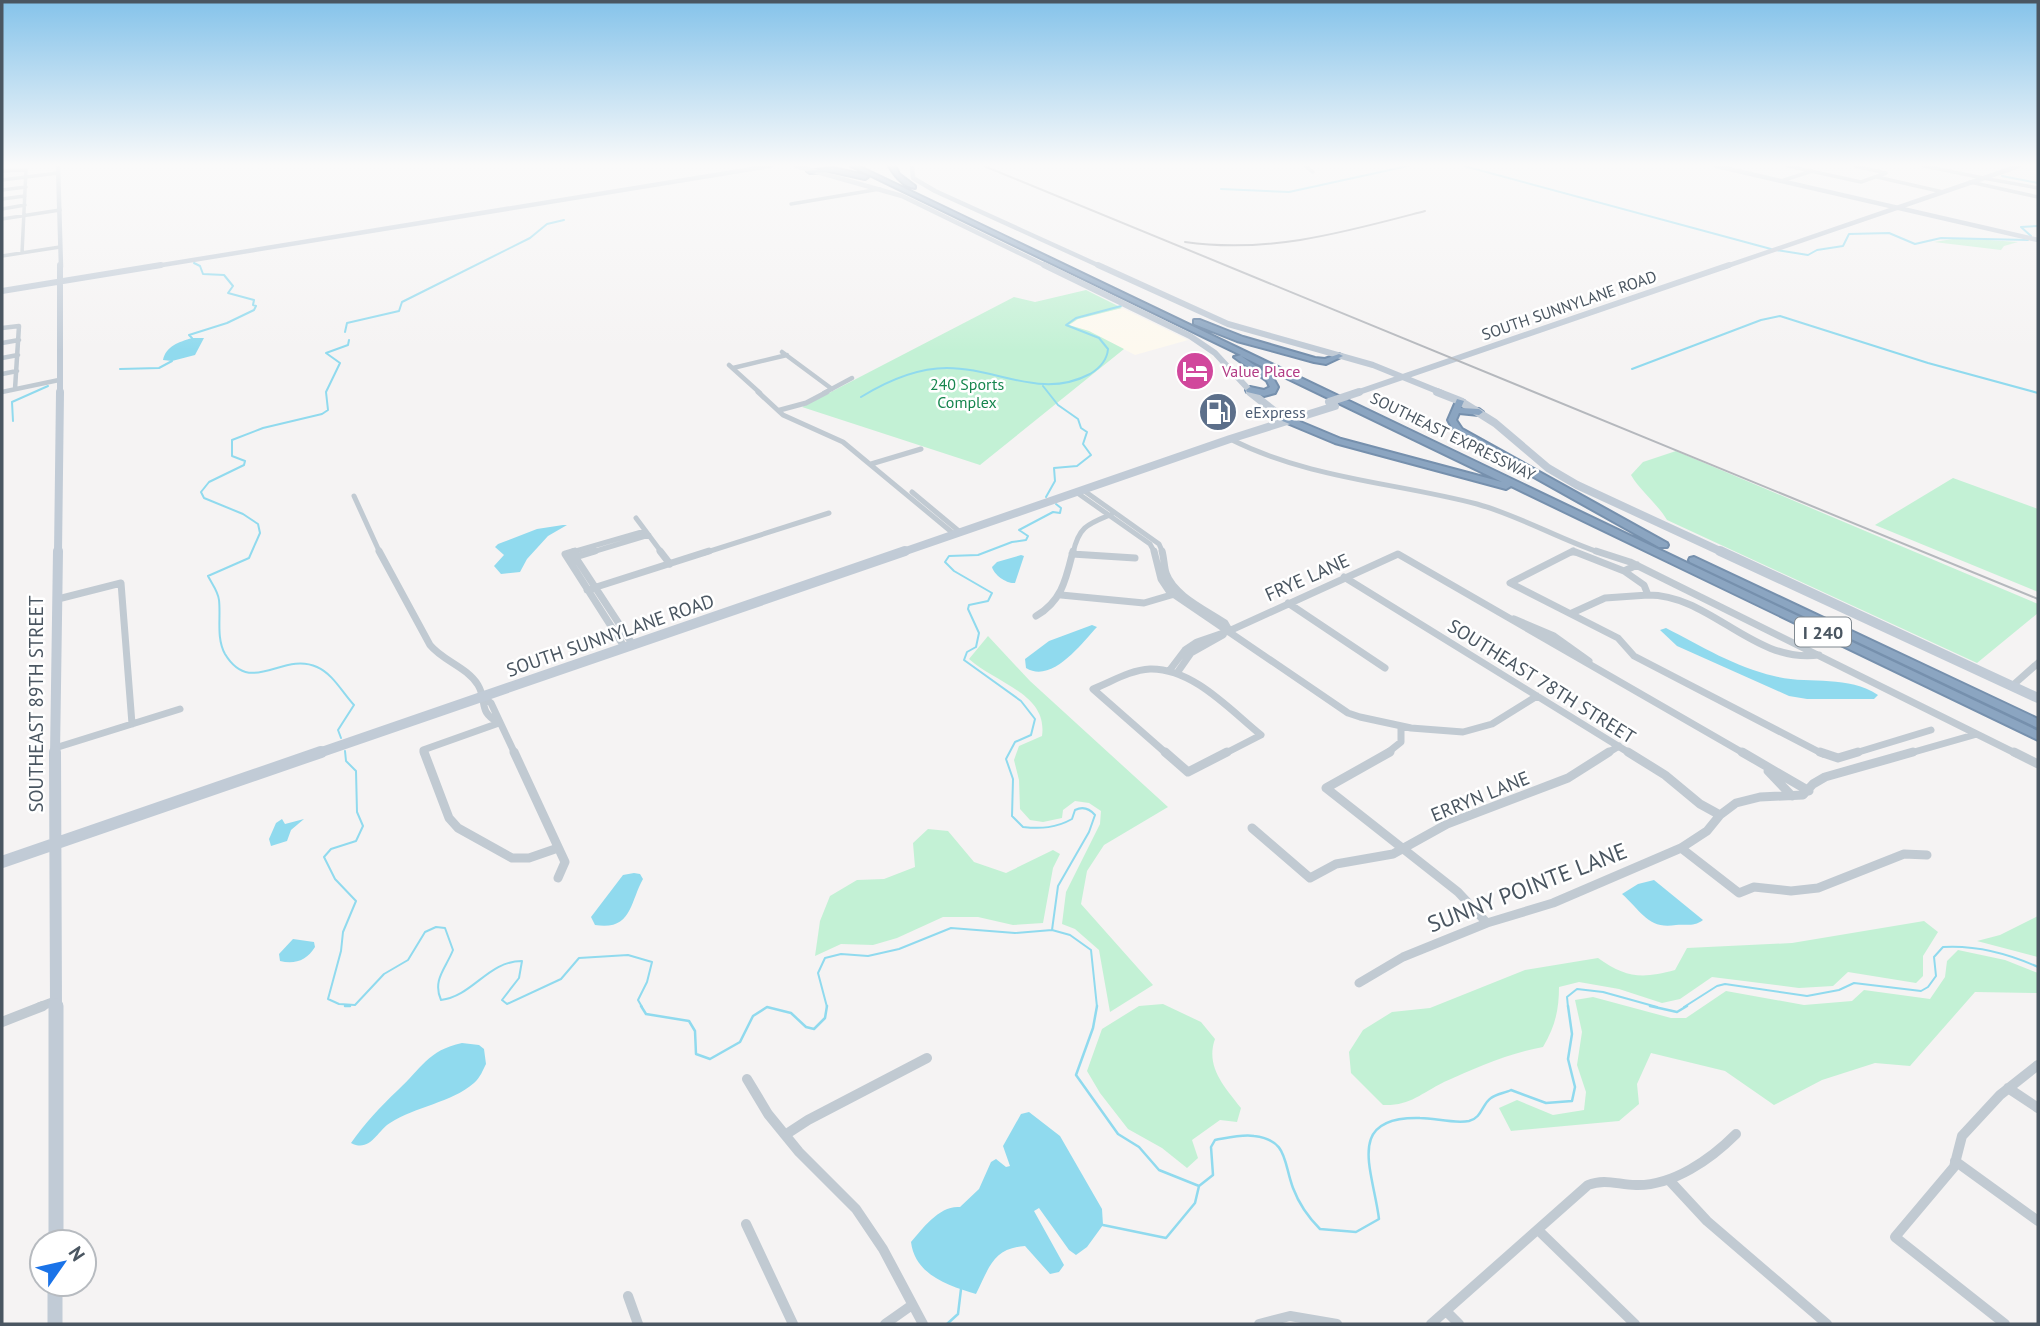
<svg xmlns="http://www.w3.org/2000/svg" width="2040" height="1326" font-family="'PT Sans',sans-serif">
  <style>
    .commercial { fill: #fdf9ef }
    .green { fill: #c3f1d5 }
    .water { fill: #90daee }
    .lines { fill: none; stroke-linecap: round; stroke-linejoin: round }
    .stream-far1 { stroke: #90daee; stroke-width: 2 }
    .stream { stroke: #90daee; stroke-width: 2.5 }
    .highway-casing { stroke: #7690ad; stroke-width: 4 }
    .street-far5 { stroke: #c1cad2; stroke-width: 3.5 }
    .street-far4 { stroke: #c1cad2; stroke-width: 4.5 }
    .street-far3 { stroke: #c1cad2; stroke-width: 5 }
    .street-far2 { stroke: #c1cad2; stroke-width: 7 }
    .street-far1 { stroke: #c1cad2; stroke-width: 9 }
    .street { stroke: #c1cad2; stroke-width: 10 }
    .secondary-far5 { stroke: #c1cbd6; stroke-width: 4.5 }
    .secondary-far4 { stroke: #c1cbd6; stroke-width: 6 }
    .secondary-far3 { stroke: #c1cbd6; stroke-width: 8 }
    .secondary-far2 { stroke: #c1cbd6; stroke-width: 10 }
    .secondary-far1 { stroke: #c1cbd6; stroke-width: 12 }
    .secondary { stroke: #c1cbd6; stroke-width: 15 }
    .highway { fill: #8ba5c1; fill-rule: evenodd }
    .rail { stroke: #b5b8bd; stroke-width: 2 }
    .secondary-bridge-far1 { stroke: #c1cbd6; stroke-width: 6 }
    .secondary-bridge { stroke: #c1cbd6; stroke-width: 8 }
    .labels { text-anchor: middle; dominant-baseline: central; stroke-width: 5; stroke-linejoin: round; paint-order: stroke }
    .far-street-label { font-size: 16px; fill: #4a5661; stroke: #fff }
    .far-hotel-label { font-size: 16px; fill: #b23c85; stroke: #fff; text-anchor: start }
    .far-park-label { font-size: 16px; fill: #17864f; stroke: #fff }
    .far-service-label { font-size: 16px; fill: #4e5e75; stroke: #fff; text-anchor: start }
    .shield { fill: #fff; stroke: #808990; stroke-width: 2 }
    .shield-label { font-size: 18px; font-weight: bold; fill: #4a5661 }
    .street-label { font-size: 19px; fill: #4a5661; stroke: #fff }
    .near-street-label { font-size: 23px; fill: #4a5661; stroke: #fff }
  </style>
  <rect width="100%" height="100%" fill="#f5f3f3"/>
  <path class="commercial" d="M1122,308l66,32 -53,15 -46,-24 -21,-6 10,-6z
    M1210,356l5,23 -18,6h-16l-5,-21z"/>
  <path class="green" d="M1959,238l59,4 -14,4 -3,4 -67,-8z
    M1086,290l36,18 -44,11 -9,6 20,6 35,18 -144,116 -178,-58 212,-110 21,5z
    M1676,451l362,153v9l-61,50 -310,-143c-10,-17 -26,-28 -36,-45l12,-13z
    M1953,478l85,31v83l-163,-67z
    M988,636l42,45 138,126 -64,38 -17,26 -6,33 72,81 -43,27 -11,-62 -24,-21 -13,-5 4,-32 34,-68 1,-13 -12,-8 -14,-2 -12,9 -1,8 -19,4 -13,-2 -10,-11 -1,-29 -5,-20 5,-14 23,-10c6,-42 -45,-52 -73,-77z
    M928,829l20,2 26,31 32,11 47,-23 7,4 -7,14 -10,55 -30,2 -35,-8h-35l-46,21 -24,7 -32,-1 -26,12 5,-35 10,-25 27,-16 27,-1 31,-12 -2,-24z
    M2038,916v41l-61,-16 23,-6z
    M1924,921l14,11 -15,24v20l-7,7 -68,-11 -15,14 -34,2 -87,-11 -32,22 -18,4 -43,-14 -40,-7 -20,5c0,23 -4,40 -16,60 -34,6 -68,21 -99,35 -24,12 -34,24 -61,23l-32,-32 -2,-21 14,-22 29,-18 38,-4 95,-38 73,-12c28,20 44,21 77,12l12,-22 105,-5z
    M1958,950l47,10 33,13v20l-63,-1 -65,74 -35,-3 -53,17 -48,25 -49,-34 -74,-18 -14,31 2,20 -20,17 -108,10 -12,-23 18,-8 36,15 31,-5 2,-18 -9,-27 5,-33 -7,-32 18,-3 78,21h15l40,-27 78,14 48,-4 12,-11 66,9 15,-22 2,-16z
    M1163,1004l38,18 14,17c-10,28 10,48 26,69l-4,14 -17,-2 -28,20 6,18 -11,10 -25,-20 -34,-19 -28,-36 -13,-22 15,-42 37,-23z"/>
  <path class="water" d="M192,338h12l-9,17 -23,6 -9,-1c3,-14 16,-18 29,-22z
    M563,525h4l-19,11 -21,23 -7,13 -19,2 -7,-8 10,-11 -9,-8 3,-3 39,-15z
    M1021,555l3,1 -9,27c-8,1 -21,-8 -23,-16l5,-5z
    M1092,625l5,2c-16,17 -45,57 -71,41l-1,-9 24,-18z
    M1666,628c35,18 69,39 108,48 35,9 73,-2 104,19l-4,4h-67l-18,-3 -112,-50 -17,-16z
    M304,819l-13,11 -4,11 -16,5 -2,-7 7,-16 6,-4 3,5z
    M634,873l6,1 3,5c-13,23 -11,52 -48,46l-4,-8 32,-42z
    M1654,880l49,40c-9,7 -17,4 -27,5 -27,5 -35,-14 -54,-31l16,-10z
    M293,939l21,3 1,5c-8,13 -20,18 -35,14l-1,-7z
    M462,1043l17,2 5,4 2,15c-3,6 -6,14 -12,19 -23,20 -58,23 -84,40 -13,8 -20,30 -39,20 14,-20 29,-36 47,-53 23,-21 30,-40 64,-47z
    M1029,1112l31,24 42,73 1,16 -16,22 -11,8 -7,-5 -30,-42 -5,3 30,54 -5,7 -9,2 -25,-28c-32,2 -36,22 -49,48 -27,-8 -61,-19 -65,-52 12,-14 29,-37 49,-35l19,-18 12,-27 5,-3 10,8 4,-1 -7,-20 18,-32z"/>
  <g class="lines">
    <path class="stream-far1" d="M1464,166l307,83
      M2002,176l36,7
      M1221,189l68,3 119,-26
      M2031,236l-10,-9 17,-1
      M1776,250l32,5 9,-5 26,-4 6,-12 40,-1 26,11 26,-6 87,2
      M345,332l2,-9 52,-12 3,-9 128,-64 17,-14 17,-4
      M192,338l-3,-3 38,-12 27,-13 2,-4 -3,-1 1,-5 -26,-7 5,-7 -9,-11 -21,-1 -3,-8 -6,-3
      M120,369l39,-1 13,-7
      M1632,369l129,-49 19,-4 148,47 110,30
      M1043,386l15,19 20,14 3,9 6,4 -4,12 8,11 -14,11 -23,2 1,13 -9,16
      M861,397c26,-16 55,-29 86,-29 50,0 94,32 143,6 10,-6 17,-13 18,-25l-9,-11 -33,-13 10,-7 45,-12
      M13,421l-1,-19 36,-16
      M341,738l-3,-8 16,-25c-12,-13 -21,-31 -37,-38 -35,-16 -66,30 -92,-13 -9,-16 -4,-37 -6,-54 -1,-9 -7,-16 -11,-24l41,-18 11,-25 -2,-9 -15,-10 -39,-16 -3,-6 8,-10 35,-17 1,-4 -13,-5v-16l31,-12 59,-14 6,-4 -2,-18 14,-29 -14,-10 22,-8 1,-5
      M345,751l1,10 10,10 1,41 6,14 -7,15 -25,8 -7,8 11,22 21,22 -13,31 -2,19 -13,48 11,5 16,1 29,-31 24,-14 17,-28 11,-5 9,1 8,22c-7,18 -21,30 -12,50 32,-4 47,-39 81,-39l-3,17 -17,22 5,4 54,-25 18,-21 49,-3 24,7 -5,20 -9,18 4,7
      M1052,930l6,-44 31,-54 6,-17c-6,-7 -12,-9 -20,-5l-3,9c-16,9 -31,10 -49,8l-11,-11 1,-37 -7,-20 9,-17 16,-7 4,-16 -14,-18 -57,-41 3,-8 9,-5 3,-14 -11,-24 1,-4 19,-4 4,-8 -38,-22 -9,-9 4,-6 29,-1 34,-13 14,-2 2,-4 -9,-6 34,-18 7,1 1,-5 -5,-4
      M827,1007l-9,-34 7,-15 16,-4 27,2 31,-7 52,-21 64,5 37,-3 18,5 21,15 6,57
      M1568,1007l-1,-10 10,-8 26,3 54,15
      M1684,1007l33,-21 8,-2 82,12 32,-6 15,-7 67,8 7,-4 8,-11 -2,-19 9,-10c34,-2 64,6 95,20"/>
    <path class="stream" d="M345,1006h5
      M641,1006l5,8 43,7 6,10 1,23 14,5 30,-17 13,-26 14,-9 24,6 15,14 8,2 11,-11 2,-12
      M1097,1006l-4,22 -17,47 42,59 21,13 20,23 40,16 14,-11 -2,-28 4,-7c12,-2 27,-6 39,-4 34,4 29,25 39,52 6,16 15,29 27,41l36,3 23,-13c-6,-49 -35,-103 41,-101 15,0 34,6 49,3 13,-3 13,-17 22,-23 5,-4 14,-5 20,-8l35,13 26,-2 3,-14 -7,-28 4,-25 -4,-28
      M1650,1006l27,6 10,-6
      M1103,1225l63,13 29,-35 4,-17
      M947,1324l11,-10 3,-25"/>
    <defs>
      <path id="highway" d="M851,166h7l1180,565v9l-527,-254 -5,3 -171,-46 -55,-23v-4h6l55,23 161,43 -261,-126 32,22 5,9 -3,6 -11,3 -17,-4 -1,-2 4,-3 14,3 6,-3 -3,-6 -33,-24 7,-2z
        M889,166h6l4,8 16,12v2c-11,-1 -20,-12 -26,-22z
        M833,168l32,7 3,2 -3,2 -32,-7 -23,1 -3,-2z
        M1194,320h6l43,17 72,21 10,1 14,-5 4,2 -17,8 -12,-2 -77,-21 -43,-17z
        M1457,399l7,2 -3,7 18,1 4,3 -4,3 -20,-2 -3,7 6,9 205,114 1,2 -1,2h-8l-204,-114 -7,-13z
        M1694,557l344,162v9l-348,-166 -1,-2 1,-2z"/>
    </defs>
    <use href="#highway" class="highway-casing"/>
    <path class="street-far5" d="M1305,166l8,6
      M1788,166l73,16 25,-9
      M1855,166l31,7
      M1924,166l59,12
      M2,171l24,-1 -4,83
      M1877,177l66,15
      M1983,178l55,10
      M2,180l56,-7
      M1781,181l31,-10
      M1970,182l68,15
      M2,190l24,-3
      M2,199l23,-3
      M791,204l89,-15
      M2,209l23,-4
      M2,219l58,-9
      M2,256l58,-9"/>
    <path class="street-far4" d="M2,328l17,-2 -4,63
      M2,343l17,-3
      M782,352l50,37
      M2,358l16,-3
      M729,365l31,28
      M733,368l54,-13
      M2,374l15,-3
      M2,392l57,-12
      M824,393l28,-15"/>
    <path class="street-far3" d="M758,392l25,23 60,27 111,92
      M780,410l26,-7 21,-11
      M1230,439c80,40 162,43 247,65 43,12 82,35 124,49
      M871,464l50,-15
      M1083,490l76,54 4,9
      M912,492l48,40
      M1076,492l74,52 5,9
      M354,496l26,57
      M636,518l26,35
      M569,553l76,-22
      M589,553l60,-18
      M704,553l125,-40
      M1073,553c6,-27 15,-29 39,-39
      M1569,553h9"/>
    <path class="street-far2" d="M379,551l51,94c13,16 37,22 48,40 10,17 -1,26 21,38
      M575,551l-10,3 60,94
      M660,551l10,13
      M1154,551l7,28 8,12 179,122 12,4 51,11 52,4 29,-8 45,-28
      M1162,551c2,7 2,15 4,22 8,23 40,37 59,50l4,7
      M1573,551l-63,32 108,55 16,18 189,98
      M1573,551l51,20 13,-6
      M1596,551l34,11 387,192
      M572,552l61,93
      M1072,554l63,4
      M572,558l23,-7
      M1624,571l20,14 4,10c63,0 105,69 171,60
      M1344,577l287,177
      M587,590l122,-39
      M1061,595l83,8 34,-10
      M58,599l63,-16 11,141
      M1288,603l97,65
      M1572,613l33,-15 43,-3
      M1036,616c26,-15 30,-37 37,-65
      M1514,619l40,17 35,25
      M1169,671l16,-21 12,-8 32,-11 169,-77 347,200
      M1177,673l14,-20 32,-18
      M2012,686l26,-23
      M483,697l8,6 24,51
      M55,748l125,-39
      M424,754l-1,-4 76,-27
      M1167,754l-74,-65c18,-7 37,-19 57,-20 43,-1 80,41 111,66l-37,19
      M1386,754l15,-12v-16
      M1606,754l13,-8
      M1852,754l79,-24
      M1907,754l70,-20"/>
    <path class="street-far1" d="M424,752l25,66 9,10 54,30h17l29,-10
      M514,752l51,110 -7,16
      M1165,752l23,20 39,-20
      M1390,752l-64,36 132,104 29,31
      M1628,752l37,23 35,29 20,11
      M1742,752l67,39
      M1820,752l18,6 20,-6
      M2014,752l24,12
      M1768,771l24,25
      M1252,828l58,50 26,-14 57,-10 54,-30 121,-46 41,-26
      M1681,848l58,45 15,-6 37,4 27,-3 86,-34 23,1
      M1359,983l44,-26 84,-34 66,-20 128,-55 26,-17 13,-16 16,-12 24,-6 43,-2 10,-11 12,-7 88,-25
      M39,1007l16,-6"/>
    <path class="street" d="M2,1022l41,-16
      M747,1079l21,35 31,38 57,57 27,40 40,75
      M2008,1088l30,20
      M785,1135l23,-15 119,-62
      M1955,1161l83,60
      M1669,1180l38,41 120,103
      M746,1224l47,100
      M1538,1230l97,94
      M628,1296l10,28
      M1447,1312l12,12
      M885,1324l27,-19
      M1259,1324l31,-8 47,8
      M1431,1324l157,-139c17,-7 31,0 48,0 37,1 75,-26 100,-51
      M2005,1324l-110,-87 59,-70 8,-31 38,-41 38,-30"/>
    <path class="secondary-far5" d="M58,166l3,101
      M796,166l106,30 146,71
      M912,166l1,12 22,13 167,76
      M1716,166l322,74
      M150,267l620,-101
      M1724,267l295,-101"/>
    <path class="secondary-far4" d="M1044,265l146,71 25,17 37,40
      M1098,265l130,59 145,41 69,28
      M2,291l159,-26
      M1359,392l370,-127
      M60,393v-128"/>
    <path class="secondary-far3" d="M1250,392l33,26
      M1437,392l23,9 35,22 53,45 29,17 147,68
      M58,553l2,-161
      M900,553l330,-114 105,-33"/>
    <path class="secondary-far2" d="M1720,551l318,147
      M55,754l3,-203
      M316,754l589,-203"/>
    <path class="secondary-far1" d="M55,752l1,255
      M2,862l319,-110"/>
    <path class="secondary" d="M56,1006v236
      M55,1284v40"/>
    <use href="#highway" class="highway"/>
    <path class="rail" d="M984,166l1054,433
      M1185,242c84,12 160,-10 240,-31"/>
    <path class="secondary-bridge-far1" d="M1355,393l4,-1"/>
    <path class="secondary-bridge" d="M1329,402l30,-10"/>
  </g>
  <linearGradient id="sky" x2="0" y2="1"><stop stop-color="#85c3ea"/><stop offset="0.47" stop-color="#fafafa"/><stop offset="1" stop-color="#fafafa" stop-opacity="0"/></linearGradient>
  <rect width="2040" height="351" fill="url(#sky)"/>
  <defs>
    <symbol id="hotel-disc" viewBox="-11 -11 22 22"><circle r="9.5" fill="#d1479c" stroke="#fff"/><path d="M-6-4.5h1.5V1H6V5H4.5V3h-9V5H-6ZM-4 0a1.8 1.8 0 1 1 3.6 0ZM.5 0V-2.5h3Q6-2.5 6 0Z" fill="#fff"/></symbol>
    <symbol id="fuel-disc" viewBox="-11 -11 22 22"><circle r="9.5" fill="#5c6f8a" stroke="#fff"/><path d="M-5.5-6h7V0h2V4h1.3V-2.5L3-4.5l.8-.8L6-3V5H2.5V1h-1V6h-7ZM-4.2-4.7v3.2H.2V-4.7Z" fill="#fff"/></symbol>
  </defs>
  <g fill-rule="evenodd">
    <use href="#hotel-disc" x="1173" y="349" width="44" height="44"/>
    <use href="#fuel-disc" x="1196" y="390" width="44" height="44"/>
  </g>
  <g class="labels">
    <g class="far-street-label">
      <text transform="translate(1569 305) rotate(-19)">SOUTH SUNNYLANE ROAD</text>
      <text transform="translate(1453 436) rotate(26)">SOUTHEAST EXPRESSWAY</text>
    </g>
    <g class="far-hotel-label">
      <text x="1222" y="371">Value Place</text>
    </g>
    <g class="far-park-label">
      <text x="967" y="384">240 Sports<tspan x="967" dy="18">Complex</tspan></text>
    </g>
    <g class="far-service-label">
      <text x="1245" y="412">eExpress</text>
    </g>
    <rect class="shield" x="1795" y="617.5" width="56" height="29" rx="5"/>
    <g class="shield-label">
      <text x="1823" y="632">I 240</text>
    </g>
    <g class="street-label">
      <text transform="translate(1307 577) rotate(-24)">FRYE LANE</text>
      <text transform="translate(610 635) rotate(-19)">SOUTH SUNNYLANE ROAD</text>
      <text transform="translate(1542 681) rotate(32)">SOUTHEAST 78TH STREET</text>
      <text transform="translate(36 704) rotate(-90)">SOUTHEAST 89TH STREET</text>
      <text transform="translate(1480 796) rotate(-22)">ERRYN LANE</text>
    </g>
    <g class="near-street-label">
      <text transform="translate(1527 887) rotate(-21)">SUNNY POINTE LANE</text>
    </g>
  </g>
  <rect width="2040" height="1326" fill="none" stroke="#4a5661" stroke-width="7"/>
  <g transform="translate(63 1263) rotate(56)"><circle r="33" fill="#ffffff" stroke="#b7bbc0" stroke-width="2"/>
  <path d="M0-5L12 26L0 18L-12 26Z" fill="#1a73e8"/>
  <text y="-10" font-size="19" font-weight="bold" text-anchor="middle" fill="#4a5661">N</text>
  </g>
</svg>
